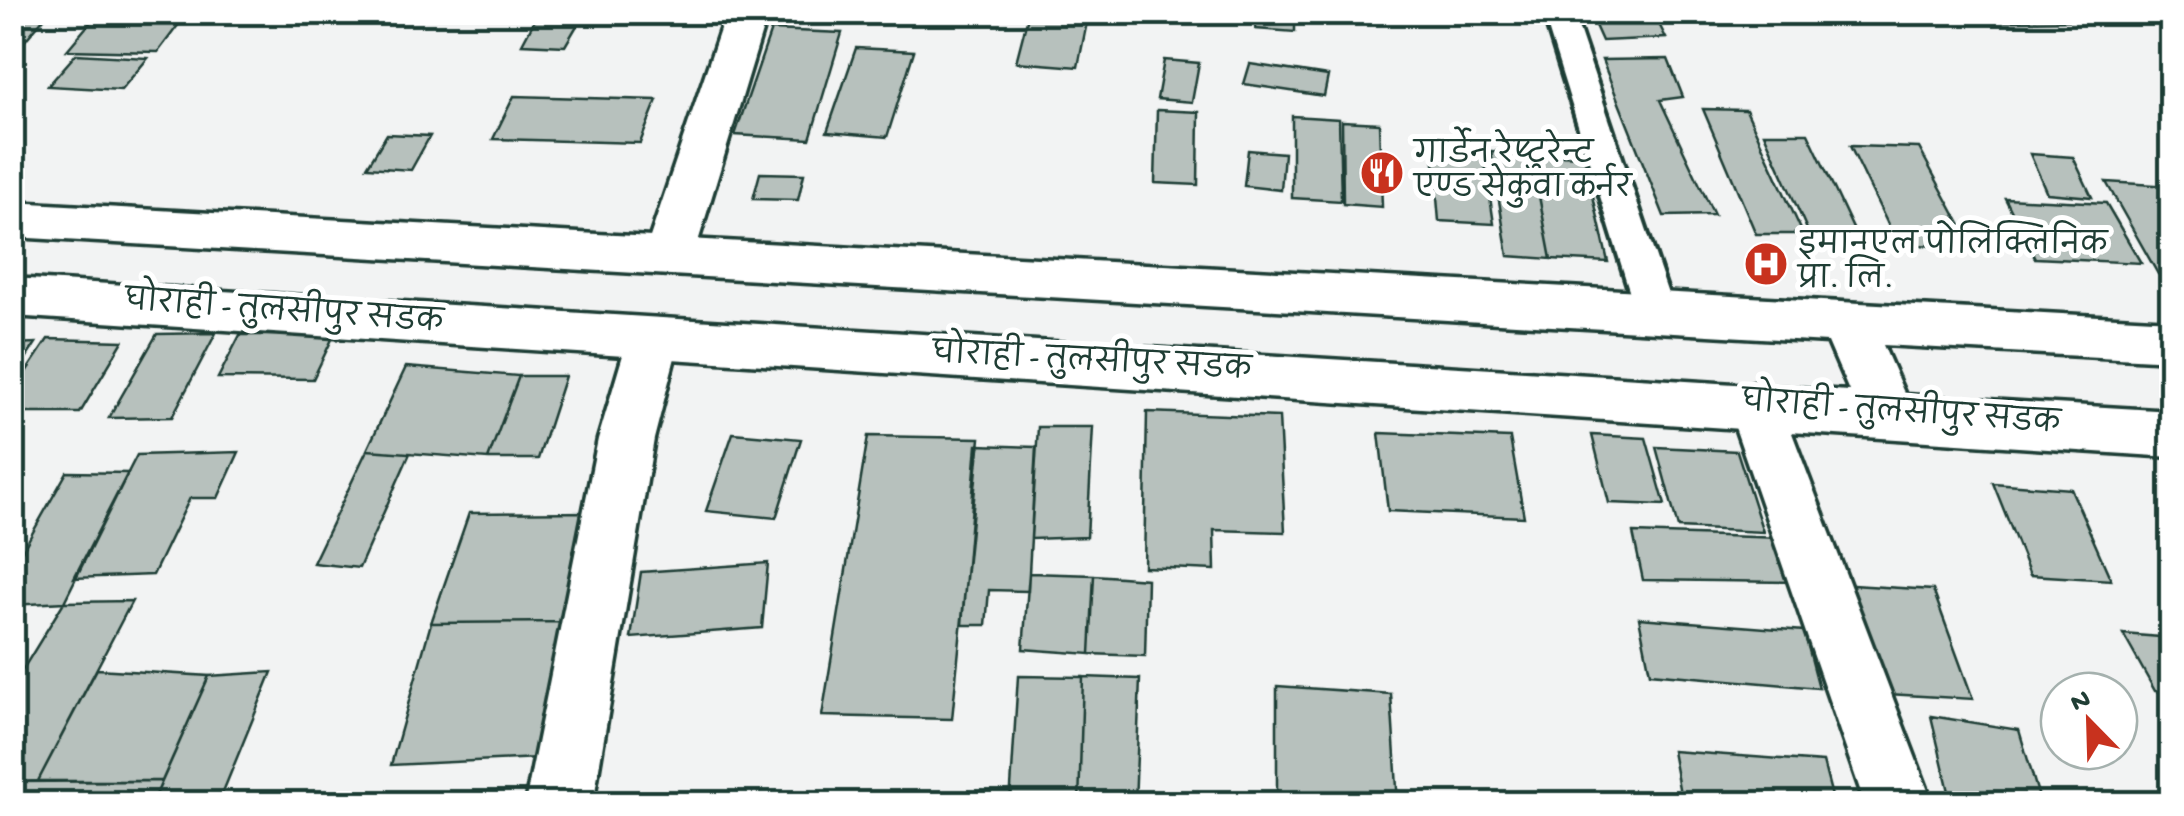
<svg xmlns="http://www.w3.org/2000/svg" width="2184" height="816" font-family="'Gochi Hand','Playpen Sans Deva',sans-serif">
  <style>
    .building { fill: #b7c1bd; stroke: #1f3d34; stroke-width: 2.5 }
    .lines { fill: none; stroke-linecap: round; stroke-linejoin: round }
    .lane-casing { stroke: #1f3d34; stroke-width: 8 }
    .street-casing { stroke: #1f3d34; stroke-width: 7 }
    .primary-casing { stroke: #1f3d34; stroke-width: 7 }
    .lane { fill: #fff; fill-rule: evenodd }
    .street { fill: #fff; fill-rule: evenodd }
    .primary { fill: #fff; fill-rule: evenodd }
    .labels { text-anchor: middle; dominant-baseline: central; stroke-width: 10; stroke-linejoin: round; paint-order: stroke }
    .poi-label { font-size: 30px; fill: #1f3d34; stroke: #fff; text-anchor: start }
    .street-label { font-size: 30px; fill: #1f3d34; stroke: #fff }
  </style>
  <rect width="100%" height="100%" fill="#f2f3f3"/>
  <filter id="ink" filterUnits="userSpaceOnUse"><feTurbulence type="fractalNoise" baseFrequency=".01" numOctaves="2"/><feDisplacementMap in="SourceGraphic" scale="20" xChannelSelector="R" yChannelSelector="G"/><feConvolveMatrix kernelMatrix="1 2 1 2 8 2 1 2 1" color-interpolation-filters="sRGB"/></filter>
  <g filter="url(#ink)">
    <path class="building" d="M12,12h37l-37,44z
      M99,12h89l-30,40 -91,-2z
      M539,12h46l-20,34 -43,-2z
      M1029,12h60l-11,55 -62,-5z
      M1257,12h38v20l-39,-3z
      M1589,12h64l13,26 -64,3z
      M1965,12h109l6,8 -108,2z
      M771,30l71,3 -32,106 -75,-4z
      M856,48l58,3 -27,86 -60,-5z
      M76,54l72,4 -27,32 -73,-4z
      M1668,59l15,38 -23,3 54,115 -50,1 -62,-156z
      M1164,60l35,3 -7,39 -35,-3z
      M1250,64l78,12 -4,20 -80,-12z
      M514,96l143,4 -17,43 -147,-4z
      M1703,109l43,1 57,124h-47z
      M1157,110l42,2 -1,73 -43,-2z
      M1292,116l47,3 2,82 -49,-3z
      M1342,121l37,2 3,84 -39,-3z
      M1764,133h44l48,102 -47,-1z
      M387,134l43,2 -19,34 -44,-3z
      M1432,139l50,4 12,81 -55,-3z
      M1850,146l69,2 53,98 -74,-1z
      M1248,150l36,3 -3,37 -37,-4z
      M1491,151l40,3 20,105 -43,-3z
      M1531,154l53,2 24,106 -57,-3z
      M2030,154l43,3 19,40 -45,-4z
      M760,173l44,1 -6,26 -45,-1z
      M2106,182l65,4 1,89 -14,-1z
      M2005,198l101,5 35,60 -106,-5z
      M216,333l-44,84 -63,1 48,-84z
      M240,335h94l-21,44 -95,-1z
      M48,339l75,2 -43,72h-68v-20z
      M36,343l-24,37v-36z
      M406,367l113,9 -31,83 -121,-9z
      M519,376h46l-27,83h-50z
      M1147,412l132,5 6,115 -71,-2 1,40 -71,-3z
      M1038,427h55l-6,110 -56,2z
      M733,433l68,6 -25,79 -70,-7z
      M1379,433l131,5 14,79 -136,-6z
      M1592,435l54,3 19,67 -56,-2z
      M868,436l112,2 -28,281 -130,-3z
      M977,445l59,2 -8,144 -39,-1 -3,35h-24z
      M1656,447l81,4 26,81 -85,-4z
      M367,450l43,3 -51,115 -46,-5z
      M239,452l-21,46h-28l-37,77 -79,3 63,-123z
      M67,472l61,1 -64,129 -52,3v-36z
      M1993,483l78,6 40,91 -81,-5z
      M596,512l-30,110 -135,1 38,-110z
      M1633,533l149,5 16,44 -155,-2z
      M768,563l-6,65 -131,10 10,-66z
      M1029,573l65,2 -4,79 -67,-5z
      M1094,575l53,4 -2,77 -55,-2z
      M1852,585l81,5 40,109 -85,-5z
      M132,601l-94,180 -26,1v-95l52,-85z
      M1639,618l165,13 15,57 -169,-15z
      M566,622l-28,136 -147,7 40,-142z
      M2123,634l49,4v54l-17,-1z
      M97,669l112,7 -47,105h-124z
      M272,672l-54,132h-66l57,-128z
      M1018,676l65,1 -4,127h-69z
      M1083,677l57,2 -5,125h-56z
      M1277,686l114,8 7,110h-121z
      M1931,716l88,14 22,74h-89z
      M1672,751l151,11 11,42h-152z
      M162,781l-10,23h-140v-22z"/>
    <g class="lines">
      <defs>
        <path id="lane" d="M1543,12h30l100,297 -6,10 -13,4 -13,-4 -6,-10z"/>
        <path id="street" d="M726,12h42l-74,243 -7,13 -18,5 -18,-5 -7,-13z
          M654,318l19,6 7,14 -26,101 -61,365h-68l73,-365 30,-101 7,-14z
          M1754,382l19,6 8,16 152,400h-68l-138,-400 8,-16z"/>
        <path id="primary" d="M12,202l2160,118v41l-289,-16 22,50 267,16v46l-2160,-141v-38l1837,113 -21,-49 -1816,-105z"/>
      </defs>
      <use href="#lane" class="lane-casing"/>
      <use href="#street" class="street-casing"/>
      <use href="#primary" class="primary-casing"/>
      <use href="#lane" class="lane"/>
      <use href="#street" class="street"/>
      <use href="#primary" class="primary"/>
    </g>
  </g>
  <defs>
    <symbol id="restaurant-disc" viewBox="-11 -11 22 22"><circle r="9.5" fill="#c8321e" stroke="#fff"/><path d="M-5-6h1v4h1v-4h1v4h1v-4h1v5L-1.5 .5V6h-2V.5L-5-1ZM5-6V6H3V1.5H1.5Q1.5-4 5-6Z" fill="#fff"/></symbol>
    <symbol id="hospital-disc" viewBox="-11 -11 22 22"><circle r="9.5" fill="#c8321e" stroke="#fff"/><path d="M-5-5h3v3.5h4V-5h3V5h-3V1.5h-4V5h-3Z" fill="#fff"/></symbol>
  </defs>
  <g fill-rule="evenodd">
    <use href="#restaurant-disc" x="1357" y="148" width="50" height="50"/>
    <use href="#hospital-disc" x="1741" y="239" width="50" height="50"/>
  </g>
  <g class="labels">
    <g class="poi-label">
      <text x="1414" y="156">गार्डेन रेष्टुरेन्ट<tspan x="1414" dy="34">एण्ड सेकुवा कर्नर</tspan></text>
      <text x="1798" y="247">इमानुएल पोलिक्लिनिक<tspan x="1798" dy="34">प्रा. लि.</tspan></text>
    </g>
    <g class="street-label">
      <text transform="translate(284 314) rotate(4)">घोराही - तुलसीपुर सडक</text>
      <text transform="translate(1092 364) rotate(3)">घोराही - तुलसीपुर सडक</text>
      <text transform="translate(1901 415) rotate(4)">घोराही - तुलसीपुर सडक</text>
    </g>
  </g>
  <rect width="2184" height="816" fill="none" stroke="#fff" stroke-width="50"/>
  <rect x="25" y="25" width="2134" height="766" fill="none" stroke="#1f3d34" stroke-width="4" filter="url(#ink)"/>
  <g transform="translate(2089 721) rotate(337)"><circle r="48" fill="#ffffff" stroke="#a5b1ae" stroke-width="2.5"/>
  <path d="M0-8L18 38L0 25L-18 38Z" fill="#c8321e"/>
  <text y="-15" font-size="28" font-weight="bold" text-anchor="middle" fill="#1f3d34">N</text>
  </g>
</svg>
